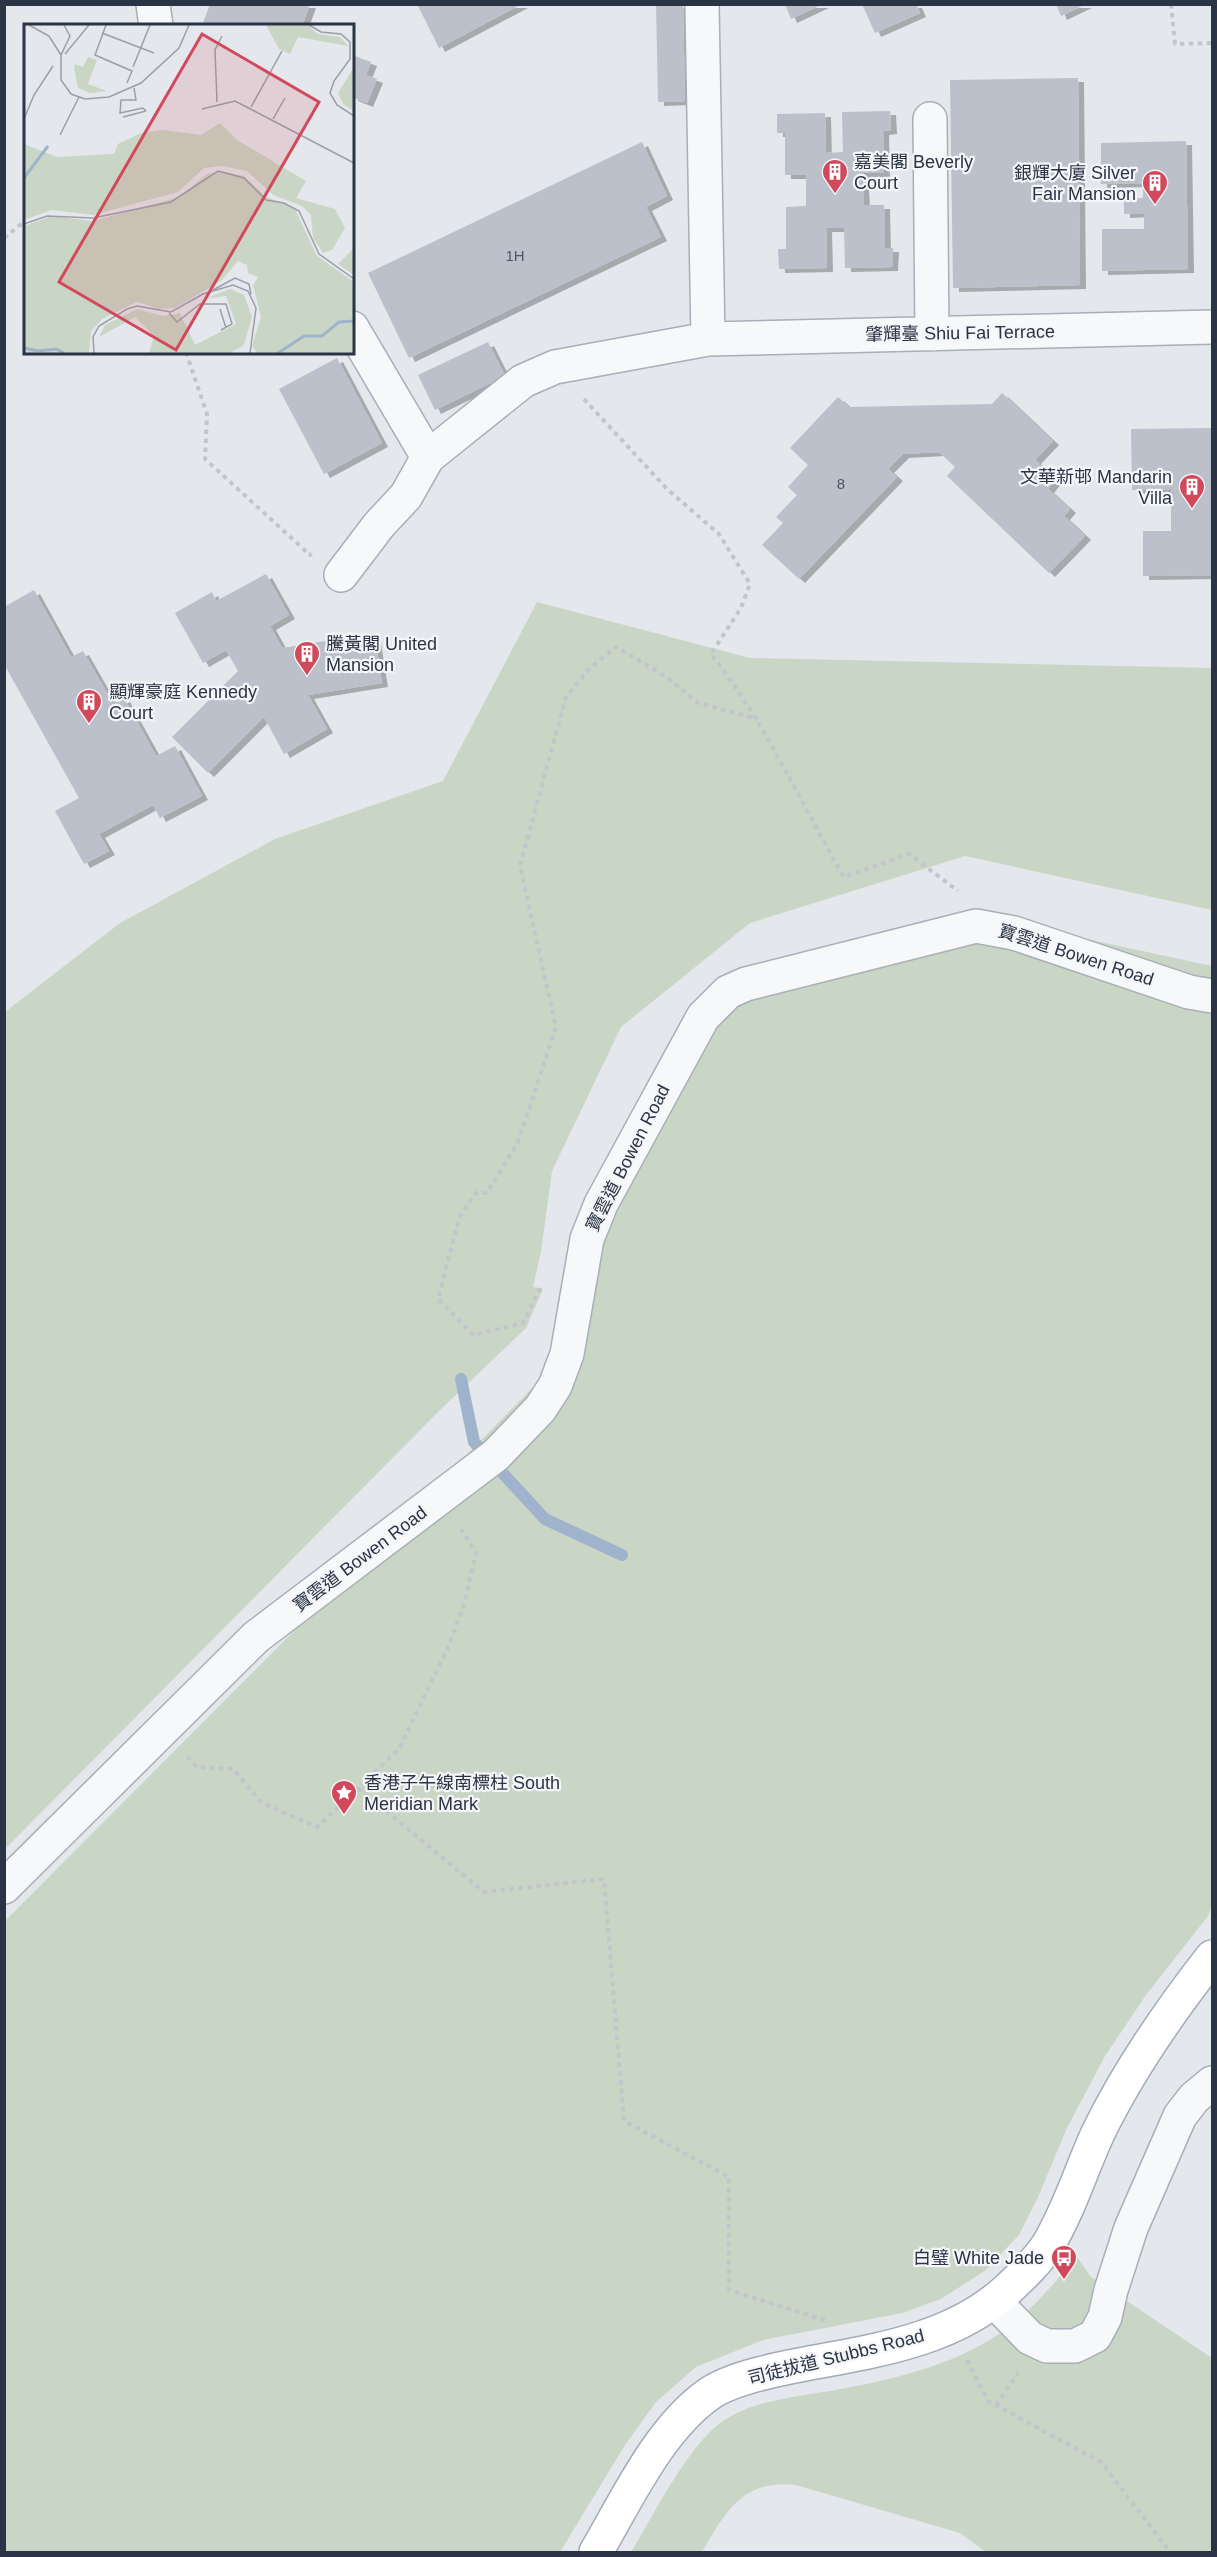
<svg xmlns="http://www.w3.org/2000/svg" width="1217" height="2557" font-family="Helvetica,'Noto Sans TC',sans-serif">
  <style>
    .green { fill: #c9d6c5 }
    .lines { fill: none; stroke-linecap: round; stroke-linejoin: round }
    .stream { stroke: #9fb4cc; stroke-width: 12 }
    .building { fill: #bbc0ca; filter: url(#shadow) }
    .minor-casing { stroke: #a9aeb7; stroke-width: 36 }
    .major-casing { stroke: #a3abb8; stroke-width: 36 }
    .path { stroke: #c2c5cb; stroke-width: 4; stroke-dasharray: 4.5 4.5; stroke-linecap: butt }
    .minor { stroke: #f7f8fa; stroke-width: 33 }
    .major { stroke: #fff; stroke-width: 33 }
    .labels { text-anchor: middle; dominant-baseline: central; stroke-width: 4.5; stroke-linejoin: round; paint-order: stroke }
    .number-label { font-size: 15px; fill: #4f5766 }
    .poi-label { font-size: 18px; fill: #2b3445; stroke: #f4f6f9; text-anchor: start }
    .street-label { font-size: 18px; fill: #2b3445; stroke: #f4f6f9 }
    .inset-river { fill: none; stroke: #9fb4cc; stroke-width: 3 }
    .inset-road { fill: none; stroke: #9a9fa9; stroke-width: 1.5 }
    .view { fill: #d1495b; fill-opacity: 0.15; stroke: #d1495b; stroke-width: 3 }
    .inset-edge { fill: none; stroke: #2b3445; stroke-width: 3 }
  </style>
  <defs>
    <filter id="shadow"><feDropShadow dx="6" dy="4" stdDeviation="0" flood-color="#0004"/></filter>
  </defs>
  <rect width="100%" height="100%" fill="#e4e7ec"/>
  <path class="green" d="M537,602l213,56 462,10v242l-247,-54 -215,67 -129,104 -69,144 -11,81 -8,35 10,2 -17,39 -86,82 -435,439v-837l115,-89 155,-84 168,-58z
    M961,912l251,54v940l-4,10 -62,79 -41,61 -38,72 -29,69 -19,38 -33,35 -45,29 -39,14 -139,27 -67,27 -40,35 -31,43 -65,107h-555v-631l268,-269 281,-286 111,-309 108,-87z
    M1077,2257l14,20 121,81v194h-226l-26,-19 -164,-48c-53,-6 -70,26 -94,67h-71c23,-37 58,-110 95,-133 30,-19 75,-23 110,-29 60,-11 129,-27 178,-67 23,-19 43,-43 63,-66z"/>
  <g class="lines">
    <path class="stream" d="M461,1379l13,63 71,77 77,36"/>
  </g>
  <path class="building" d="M210,4h100l-8,22h-100z
    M417,4h105l-83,44z
    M656,4h27l2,97 -27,1z
    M785,4h38l-32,15z
    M862,4h54l4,9 -45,20z
    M1056,4h30l-25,12z
    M352,55l19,7 -5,13 11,4 -10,24 -15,-6z
    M1078,78l2,207 -127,3 -3,-208z
    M890,111l1,19 -8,1 1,42h-20l-1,11 1,21h20l1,43h8l-1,19 -47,1 -1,-40h-18l1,40 -48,1 -1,-20h8v-42l20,-1v-31h-21v-42h-8v-19l48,-1 1,40 17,-1 -1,-40z
    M1186,141l2,128 -86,2v-42h42v-16l-20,1v-15l19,-1v-15l-42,1v-41z
    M642,142l25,54 -21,11 15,30 -252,121 -41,-85z
    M488,342l17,34 -70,34 -17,-35z
    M337,358l45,85 -58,31 -45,-85z
    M1002,393l51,48 -18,19 21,19 -8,10 22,20 -6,7 21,20 -36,37 -102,-97 8,-9 -16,-15 -36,2 -15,15 9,8 -98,102 -37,-34 21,-22 -7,-6 21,-22 -9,-8 20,-22 -18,-17 48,-51 11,10 143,-3z
    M1212,428v147l-69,1v-45h28v-42l-39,1 -1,-61z
    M266,574l23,41 -19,11 12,22 92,-15 8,50 -74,12 19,34 -43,25 -20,-37 -56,56 -36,-36 66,-66 -12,-21 -23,13 -28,-50 37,-21 4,9z
    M34,590l37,67 12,-6 30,53 11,-6 32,58 19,-10 27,50 -42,22 -7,-13 -54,29 10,17 -25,13 -29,-53 24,-13 -75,-134v-57z"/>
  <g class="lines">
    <defs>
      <path id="minor" d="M153,4l3,22
        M702,4l6,335
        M930,119l2,215
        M352,328l76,129
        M341,575l38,-50 27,-29 22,-39 95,-76 32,-14 153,-28 504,-12
        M4,1887l252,-250 240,-182 44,-46 15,-23 12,-32 20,-115 14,-35 102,-187 25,-25 18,-8 230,-58 38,7 175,59 23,4
        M994,2301l36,37 17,8h28l20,-10 10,-19 6,-27 20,-62 49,-112 14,-18 18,-15"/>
      <path id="major" d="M596,2552c30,-51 63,-123 113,-158 23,-16 69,-25 96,-30 69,-13 149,-24 203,-75 14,-13 29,-27 40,-44 21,-35 33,-75 50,-112 31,-64 71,-121 114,-176"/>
    </defs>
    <use href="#minor" class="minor-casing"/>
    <use href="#major" class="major-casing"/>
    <path class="path" d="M1171,4l4,40 37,-1
      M4,238l22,-18
      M186,352l21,62 -2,45 105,96 1,-2
      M584,399l83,90 52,45 31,50 -9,24 -30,46c54,68 89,148 133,223l65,-23 49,37
      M540,1288l-17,35 -50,12 -35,-36 21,-81 17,-25h11l31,-51 38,-115 -36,-161 46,-169 25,-30 25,-20 49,29 33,27 60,16
      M187,1757l10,10 36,2 29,34 55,24 82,-78 47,-97 17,-44 13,-55 -15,-24
      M358,1788l126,104 120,-13 20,242 105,56v113l99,31
      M967,2360l21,41 113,61 69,90
      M996,2405l22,-32"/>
    <use href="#minor" class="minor"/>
    <use href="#major" class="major"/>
  </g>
  <defs>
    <symbol id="building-pin" viewBox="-11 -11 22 30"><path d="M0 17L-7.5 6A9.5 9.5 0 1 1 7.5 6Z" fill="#d1495b" stroke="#f4f6f9"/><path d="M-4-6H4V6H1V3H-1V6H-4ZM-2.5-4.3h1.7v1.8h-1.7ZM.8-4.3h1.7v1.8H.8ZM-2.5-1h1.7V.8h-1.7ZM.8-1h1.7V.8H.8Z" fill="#fff"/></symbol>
    <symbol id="sight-pin" viewBox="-11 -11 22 30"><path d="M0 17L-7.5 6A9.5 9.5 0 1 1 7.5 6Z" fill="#d1495b" stroke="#f4f6f9"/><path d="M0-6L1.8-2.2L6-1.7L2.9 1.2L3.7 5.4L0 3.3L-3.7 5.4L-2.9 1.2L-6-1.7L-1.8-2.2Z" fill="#fff"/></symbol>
    <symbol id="bus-pin" viewBox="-11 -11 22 30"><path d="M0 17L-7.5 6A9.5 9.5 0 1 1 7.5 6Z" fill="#d1495b" stroke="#f4f6f9"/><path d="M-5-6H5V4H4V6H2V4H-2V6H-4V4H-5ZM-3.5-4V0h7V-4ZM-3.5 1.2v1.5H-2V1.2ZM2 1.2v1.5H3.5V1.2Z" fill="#fff"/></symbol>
  </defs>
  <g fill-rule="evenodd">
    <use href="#building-pin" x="820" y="157" width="30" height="40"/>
    <use href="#building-pin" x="1140" y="168" width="30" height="40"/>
    <use href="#building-pin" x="1177" y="472" width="30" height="40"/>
    <use href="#building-pin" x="292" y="639" width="30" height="40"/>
    <use href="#building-pin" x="74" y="687" width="30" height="40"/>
    <use href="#sight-pin" x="329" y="1778" width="30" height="40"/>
    <use href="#bus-pin" x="1049" y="2243" width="30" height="40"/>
  </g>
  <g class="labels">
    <g class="number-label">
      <text x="515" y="255">1H</text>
      <text x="841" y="483">8</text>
    </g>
    <g class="poi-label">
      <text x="854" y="162">嘉美閣 Beverly<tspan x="854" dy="21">Court</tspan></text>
      <text x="1136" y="173" text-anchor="end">銀輝大廈 Silver<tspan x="1136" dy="21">Fair Mansion</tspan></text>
      <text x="1172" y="477" text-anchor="end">文華新邨 Mandarin<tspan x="1172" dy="21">Villa</tspan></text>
      <text x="326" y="644">騰黃閣 United<tspan x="326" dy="21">Mansion</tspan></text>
      <text x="109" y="692">顯輝豪庭 Kennedy<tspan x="109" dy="21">Court</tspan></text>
      <text x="364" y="1783">香港子午線南標柱 South<tspan x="364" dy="21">Meridian Mark</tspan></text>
      <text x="1044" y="2258" text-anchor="end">白璧 White Jade</text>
    </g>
    <g class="street-label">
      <text transform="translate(960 333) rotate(-1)">肇輝臺 Shiu Fai Terrace</text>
      <text transform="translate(1076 955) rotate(18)">寶雲道 Bowen Road</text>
      <text transform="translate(628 1158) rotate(-63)">寶雲道 Bowen Road</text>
      <text transform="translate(360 1559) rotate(-37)">寶雲道 Bowen Road</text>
      <text transform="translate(836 2357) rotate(-14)">司徒拔道 Stubbs Road</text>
    </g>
  </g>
  <g transform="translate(24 24)">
    <rect width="330" height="330" fill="#e4e7ec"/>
    <path d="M242,1h41l11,9 22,3 8,9 -50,-9 -8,17 -11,-5zM64,33l9,3 -9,24 19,7 -17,2 -12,-5 -4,-20 1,-4 8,3zM330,43v44l-11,-7 -5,-11zM196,99l17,17 69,41 -10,17 39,11 10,19 -13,22 -9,3 -10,-15 -2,-23 -9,-9 -29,-11 -26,-24 -25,-5 -18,2 -26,24 -85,23 -42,-5 -27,10v-76l33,13 57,-3 4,-10 23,-11 21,-3 39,5zM198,147l22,5 22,21 28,10 23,49 37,26v71h-97l-5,-7 9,-29 -8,-32 5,-8 -10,-4 -1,-8 -9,-4 -17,20 -46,27 -16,1 -22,-7 -35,17 -11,12 -2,22h-65v-127l28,-10 41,5 86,-24 28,-23zM330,224v27l-16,-11zM206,265l14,6 8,22 -8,28 -14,8h-81l5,-17 -19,-19 -36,20 6,-12 32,-16 26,7 17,-3 15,32 41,-21 -10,-28 -22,3z" fill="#c9d6c5"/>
    <path class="inset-river" d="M0,154l24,-32M0,324l14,3 18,-2 8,4M254,329l26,-17h18l17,-14 15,-1"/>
    <path class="inset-road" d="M5,1l20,11 12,19M40,1l6,11 -9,19v25l10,14 14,5 24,-2 32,-14 38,-35 10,-23M82,1l-11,30 37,16 -5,12M285,1l12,7 20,2 9,8v17l-16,22 -4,12 7,12 17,11M78,9l52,20M41,30l24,-29M109,43l17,-42M110,64l2,12h-15l-1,13 23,-5 3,3M193,78l-2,-52 7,-14M227,83l31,-56M178,85l33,-8 119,62M99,93l23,-6M0,95l10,-24 19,-29M249,95l12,-21M36,111l19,-38M0,200l23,-8 46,2 78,-16 47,-31 26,7 22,22 18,3 15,8 20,43 35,25M189,266l22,-12 14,6 2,10M196,285l6,19M145,289l8,9 23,-18h26l6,20 -11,6M70,329l-1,-16 6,-11 28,-17 10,-3 34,6 32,-18 30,-9 15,6 8,17 -6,45"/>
    <path class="view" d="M178,10l117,68 -143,248 -117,-68z"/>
    <rect width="330" height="330" class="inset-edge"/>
  </g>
  <rect width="1217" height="2557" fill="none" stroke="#2b3445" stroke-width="12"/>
</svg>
